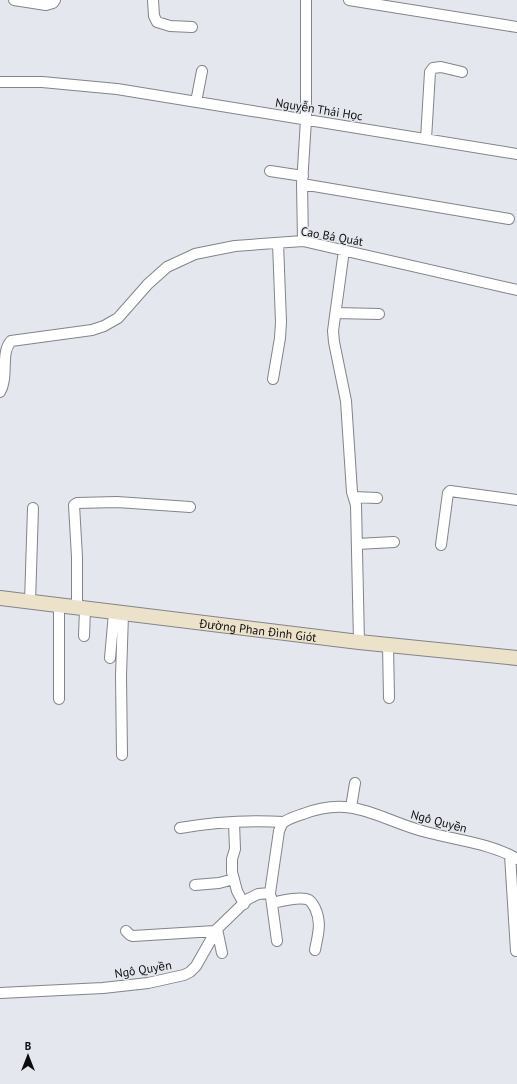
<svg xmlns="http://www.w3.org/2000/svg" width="517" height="1084" font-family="'PT Sans',sans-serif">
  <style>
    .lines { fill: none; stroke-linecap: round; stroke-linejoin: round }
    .street-casing { stroke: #828489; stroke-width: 12 }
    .secondary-casing { stroke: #828489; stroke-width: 16 }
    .street { stroke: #fff; stroke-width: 10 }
    .secondary { stroke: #ece2ca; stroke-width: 14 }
    .labels { text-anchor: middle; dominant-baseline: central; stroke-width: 3; stroke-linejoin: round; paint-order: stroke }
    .street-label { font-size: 12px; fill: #0c0c0e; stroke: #e4e7ed }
  </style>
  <rect width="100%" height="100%" fill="#e4e7ed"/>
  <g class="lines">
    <defs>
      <path id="street" d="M14,0l32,5 7,-2 2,-3
        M153,0l1,16 3,6 13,4 22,1
        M349,0l168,27
        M0,82h42l75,7 400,65
        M196,102l6,-31
        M426,139l4,-67 3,-4 8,-1 21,5
        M270,171l33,5
        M302,184l207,35
        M303,241l-1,-57 4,-64v-120
        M344,250l-11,81 1,11 12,59 6,91 4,13 3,137
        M336,313l43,1
        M273,379l7,-41 1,-16 -3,-79
        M0,392c9,-15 0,-39 11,-51l81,-11 12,-4 14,-8 30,-34 19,-17 28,-13 40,-8 68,-5 214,49
        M354,497l23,1
        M357,544l37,-2
        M441,545l7,-52 2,-2 67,9
        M30,602l3,-94
        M59,605v94
        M77,608v-51l-3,-52 3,-2 40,-1 73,5
        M84,636l1,-27
        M388,645l1,53
        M110,658l4,-45
        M122,755l-1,-79 2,-62
        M351,807l4,-24
        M234,823l1,26 -3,10v13l5,19 7,13
        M180,828c34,-6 70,-8 104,-6
        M510,855l6,96
        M195,885l24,-2 15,-4
        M271,897l6,44
        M272,903c9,-2 29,-7 37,-3 3,2 4,5 6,8 7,15 3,26 0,42
        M217,929l5,24
        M126,931l4,4 3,1 82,-5
        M0,993l103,-5 45,-5 36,-8 6,-3 6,-6 21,-37 31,-30 10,-5 12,-1 9,-62c1,-2 2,-6 4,-8 4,-4 14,-7 20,-9 51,-20 76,6 123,18 29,8 67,12 91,27"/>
      <g id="secondary">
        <path id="s1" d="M0,598l359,44 158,16"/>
      </g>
    </defs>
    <use href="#street" class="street-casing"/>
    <use href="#secondary" class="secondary-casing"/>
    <use href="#street" class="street"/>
    <use href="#secondary" class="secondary"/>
  </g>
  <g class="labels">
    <g class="street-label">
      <text transform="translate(319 109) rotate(9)">Nguyễn Thái Học</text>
      <text transform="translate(332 236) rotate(10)">Cao Bá Quát</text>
      <text stroke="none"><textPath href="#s1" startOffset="260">Đường Phan Đình Giót</textPath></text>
      <text transform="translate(439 821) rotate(15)">Ngô Quyền</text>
      <text transform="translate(143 969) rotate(-9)">Ngô Quyền</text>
    </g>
  </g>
  <g transform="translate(28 1056)" stroke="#e4e7ed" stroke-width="3" paint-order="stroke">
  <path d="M0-3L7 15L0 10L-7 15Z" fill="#0c0c0e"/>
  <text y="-6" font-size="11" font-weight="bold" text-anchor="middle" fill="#0c0c0e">B</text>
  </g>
</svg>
